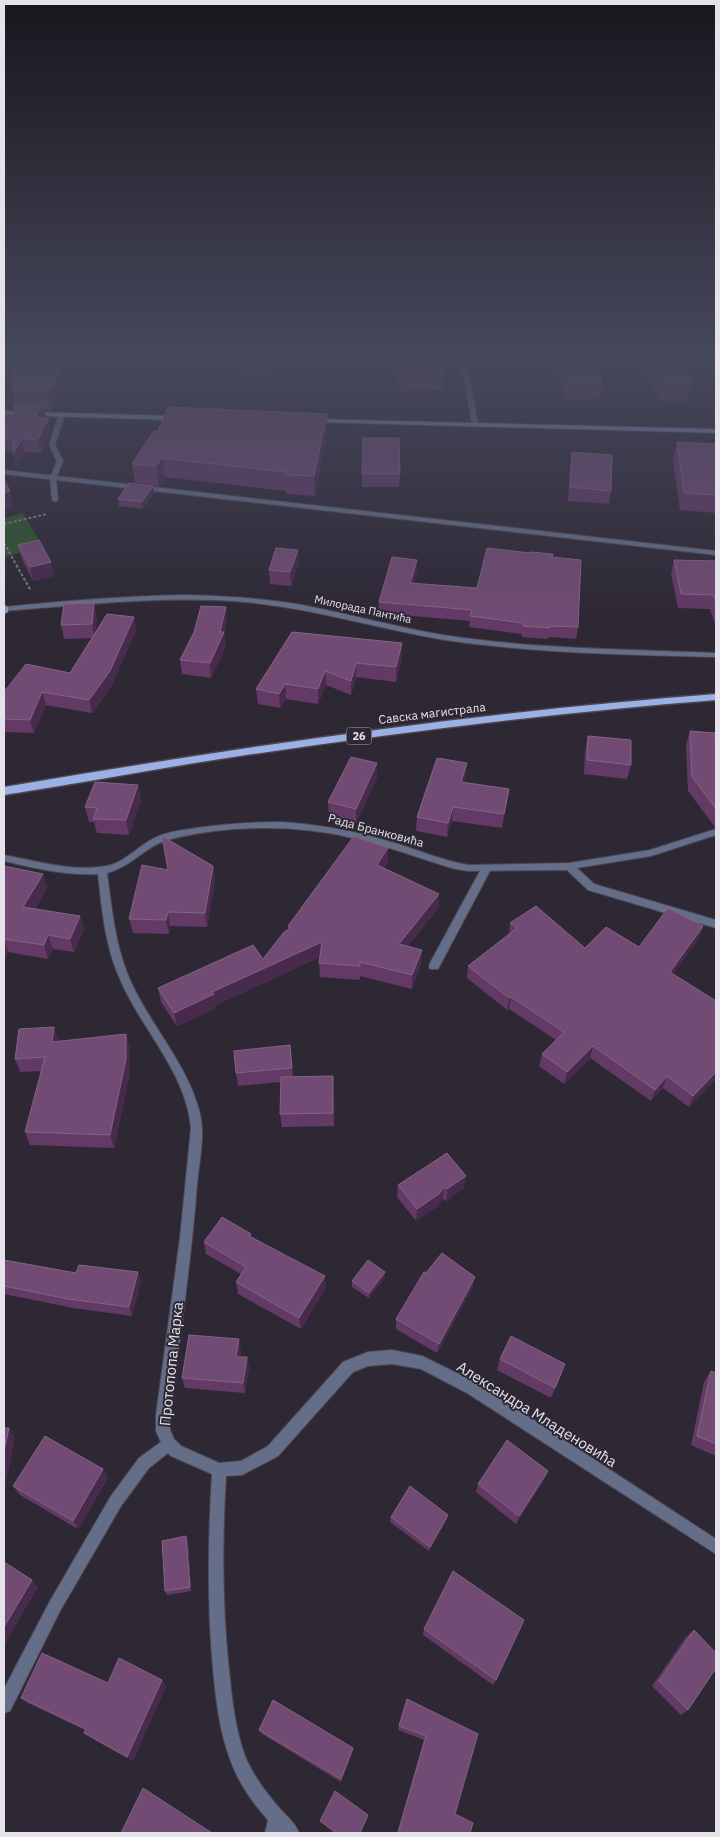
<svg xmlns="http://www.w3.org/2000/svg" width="720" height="1837" font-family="'IBM Plex Sans',sans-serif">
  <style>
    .green { fill: #2f532b }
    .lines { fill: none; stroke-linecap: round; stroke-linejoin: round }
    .lane-casing { stroke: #4b4652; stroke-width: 2 }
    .street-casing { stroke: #4b4652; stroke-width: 2 }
    .secondary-casing { stroke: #4b4652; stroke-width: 2 }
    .primary-casing { stroke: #4b4652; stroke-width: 3 }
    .path { stroke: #7f7b86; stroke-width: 2; stroke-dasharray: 3 2; stroke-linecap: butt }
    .lane { fill: #646e88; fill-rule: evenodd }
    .street { fill: #646e88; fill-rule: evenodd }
    .secondary { fill: #8394bd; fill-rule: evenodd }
    .primary { fill: #9bb1e6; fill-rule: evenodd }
    .wall { fill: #633965 }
    .shaded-wall { fill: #482a4c }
    .building { fill: #714b73; stroke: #836386 }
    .labels { text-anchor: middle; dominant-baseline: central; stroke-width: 4; stroke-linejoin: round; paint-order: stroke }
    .far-street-label { font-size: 11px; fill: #e5e2eb; stroke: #2e2835 }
    .shield { fill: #2e2835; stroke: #aeaab4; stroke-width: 1 }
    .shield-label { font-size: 11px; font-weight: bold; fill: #e5e2eb }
    .street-label { font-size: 12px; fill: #e5e2eb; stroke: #2e2835 }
    .near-street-label { font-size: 15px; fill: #e5e2eb; stroke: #2e2835 }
  </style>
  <rect width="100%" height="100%" fill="#2e2835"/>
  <path class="green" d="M4,358h128v3l-128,7z
    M23,513l20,34 -39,10v-39z"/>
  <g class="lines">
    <defs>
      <path id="lane" d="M460,358h6l12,66 -3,2 -3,-2z
        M62,412l3,2 -10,31 8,16 -7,17 2,22 -3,2 -3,-2 -2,-22 7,-17 -8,-16 10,-31z
        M486,866l5,3 -53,100h-8l-1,-3 1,-3 51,-94z"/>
      <path id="street" d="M4,470l712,81v4l-712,-81z
        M184,595c40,1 79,3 118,10 47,9 93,22 141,30 90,14 182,14 273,18v4c-90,-2 -182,-4 -271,-17 -67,-11 -132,-32 -200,-38 -81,-7 -161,3 -241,9v-4c60,-6 120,-11 180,-12z
        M280,822c38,2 74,9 111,20 26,7 51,19 78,23l100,-2 81,-13 66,-21v6l-65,21 -74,12 17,16 122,36v8l-128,-38 -21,-20 -98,1 -14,-2c-34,-10 -67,-23 -102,-31 -59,-14 -124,-13 -182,1 -24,5 -39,28 -64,34 5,36 8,73 23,107 20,45 56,82 69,130 7,25 0,51 -2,75 -6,77 -17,154 -27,230v15l4,9 7,7 38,17 22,-2 27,-15 75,-84 25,-10 24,-2 30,6 55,27 239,156v15l-249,-161 -46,-24 -29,-5 -24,2 -15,6 -75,84 -36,19 -16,1c-4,65 -4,130 3,194 3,29 6,59 16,86 8,20 22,38 36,54 7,7 15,14 18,23h-34l3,-13c-16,-18 -30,-38 -38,-61 -11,-29 -14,-60 -17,-90 -6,-65 -5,-130 -1,-195l-41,-18 -3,-3 -19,15 -28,38 -61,105 -50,100 -6,2v-24l46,-88 61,-105 28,-38 22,-16 -5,-11v-16l24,-177 11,-110c-5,-56 -50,-99 -71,-149 -15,-33 -18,-69 -22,-105 -32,2 -64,-6 -94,-13v-6c33,6 68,17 102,11 20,-3 34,-23 53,-30 11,-5 25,-6 37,-8 28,-4 56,-6 84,-6z"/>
      <path id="secondary" d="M4,411l171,5 3,2 -3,2 -171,-5z
        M315,419l401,10v4l-403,-11v-2z
        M4,605l4,2v5l-4,2z"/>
      <path id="primary" d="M716,694v6c-166,13 -332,34 -496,59 -72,11 -144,25 -216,36v-8c236,-40 473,-75 712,-93z"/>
    </defs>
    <use href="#lane" class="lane-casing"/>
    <use href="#street" class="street-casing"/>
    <use href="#secondary" class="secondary-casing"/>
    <use href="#primary" class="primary-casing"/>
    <path class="path" d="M4,524l43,-10
      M4,543l27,48"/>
    <use href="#lane" class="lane"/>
    <use href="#street" class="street"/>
    <use href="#secondary" class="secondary"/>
    <use href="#primary" class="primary"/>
  </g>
  <path class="wall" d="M237,358h28l5,15 1,17 -24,2 -8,-25z
    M392,358h46l5,13 -1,19 -42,1z
    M557,358h35l10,25 -2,16 -34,1 -10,-28 2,-12z
    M637,358h41l14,24 -4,19h-28z
    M66,361l3,18 -18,31h-7l2,8 5,13 -10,22 -16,-1 -9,15 -3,-16h-9v-36l10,-1 1,-10 -3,-13z
    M327,414v19l-12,63 -29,-2v-3l-121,-14 -6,9 -24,-3 -3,-19 26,-33z
    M363,438l37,36 -1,13h-37z
    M677,442l39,2v69l-36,-3 -7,-50z
    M572,452l39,39 -2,13 -41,-3 2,-35z
    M154,493l-11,16 -24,-3 -1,-7z
    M18,545l36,31 -21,5 -11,-22z
    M552,557l26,70 -2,12 -27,-2 -1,2 -26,-2v-3l-53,-7 1,-6 -92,-8 1,-11 38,-42v11l-4,13 64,4z
    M674,560l42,1v66l-6,-18 -32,-1 -7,-34z
    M298,564l-7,22 -21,-2 -1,-14z
    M97,617l-2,16 39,-16 2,13 -24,55 -20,28 -46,-8 -12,28 -30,-1v-40l66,-19 22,-35 -28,1 -3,-14z
    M227,621l-3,13 2,12 -15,32 -29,-4 -2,-14z
    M402,643v14l-6,25 -40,-5 -5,18 -25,-10 -8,19 -32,-5 -6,9 -22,-4 -2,-15z
    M690,731l26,14v82h-1l-27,-36 -2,-46z
    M588,736l43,29 -4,14 -43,-5 1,-23z
    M467,763l-2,15 -1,4 45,7 -7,39 -50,-7 -5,16 -31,-6 1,-14z
    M377,778l-21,45 -27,-6 -1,-15z
    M138,785l3,15 -12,35 -32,-2 -3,-11h-5l-4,-15z
    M388,862l-4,6 55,26 -1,14 -30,38 13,18 -9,25 -52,-13v4l-40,-3 -1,-14 1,-6 -104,48v3l-39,18 -16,-24 -3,-14 105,-29 25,-29v-4z
    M4,866l43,22 -12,21 45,7 4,14 -10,22 -21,-3 -5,10 -40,-7 -4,10z
    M213,866l2,14 -8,47 -37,-1 -1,8 -36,-1 -4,-14 39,-49z
    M510,923l75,25 54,-1 64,-21 -4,12 -26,36 43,27v78l-27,28 -26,-19 -12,13 -61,-43 -26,26 -25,-18 3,-12 14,-14 -47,-31 -2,1 -40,-32 1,-12 41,-31z
    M58,1041l72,7v24l-16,76 -84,-3 -5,-13 16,-61 -21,1 -5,-13z
    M290,1045l3,32 40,-1 1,50 -52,1 -2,-13 1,-32 -43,4 -2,-13z
    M398,1185l66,3 -18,13 -3,-2 -5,7 -22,15 -19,-24z
    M251,1234v2l75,51 -25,42 -63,-35 -2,-12 5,-8 -35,-20 -2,-12z
    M4,1260l72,13 65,8 -9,35 -59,-8 -69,-14z
    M385,1272v5l-16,21 -17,-11v-6z
    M426,1273l47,14 -36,66 -41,-24v-10z
    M241,1350l-1,7h7l2,11 -4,25 -60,-5 -3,-10z
    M500,1359l61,16 -10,23 -54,-28z
    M711,1371l5,2v83l-25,-11 13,-63z
    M103,1469l5,9 -30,51 -58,-34 -7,-9z
    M544,1480l-28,44 -40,-32 2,-8z
    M448,1515l-1,4 -18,32 -39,-29 1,-5z
    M186,1536l2,4 3,51 -24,4 -2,-4z
    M424,1629l72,51 -3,5 -70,-50z
    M694,1630l-6,80 -7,5 -29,-29 34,-49z
    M162,1680l4,6 -33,75 -43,-24 -6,-4 1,-3 -57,-27 -7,-5 87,-15z
    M399,1726l79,8 -81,99 27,-93 -26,-10z
    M259,1730l94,18v4l-12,30 -79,-48z"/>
  <path class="shaded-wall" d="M66,361l3,18 -18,31 -4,-18z
    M270,373l1,17 -24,2 -1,-17z
    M43,405l3,13h-11z
    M327,414v19l-12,63 -1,-20z
    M49,418l2,13 -10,22 -3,-14z
    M22,439l3,13 -9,15 -3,-14z
    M162,458l3,19 -6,9 -3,-20z
    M153,486l1,7 -11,16 -1,-7z
    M10,491l4,17 -10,2v-17z
    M298,550v14l-7,22 -1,-14z
    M417,560v11l-7,24v-12z
    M51,562l3,14 -21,5 -3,-14z
    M94,603l3,14 -3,21 -2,-14z
    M226,607l1,14 -3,13 2,12 -15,32 -1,-15 10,-31z
    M134,617l2,13 -24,55 -20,28 -3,-13z
    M402,643v14l-6,25v-15z
    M356,663v14l-5,18v-14z
    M325,671l1,14 -8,19v-15z
    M285,684l1,15 -6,9 -1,-14z
    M42,692l4,13 -12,28 -4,-13z
    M377,763v15l-21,45v-14z
    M467,763l-2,15 -5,18 1,-14z
    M138,785l3,15 -12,35 -3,-15z
    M509,789l-2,14 -5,25 2,-14z
    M453,807l-1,14 -5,16 1,-14z
    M388,848v14l-11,17v-14z
    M213,866l2,14 -8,47 -2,-14z
    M43,874l4,14 -19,33 -5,-14z
    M439,894l-1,14 -39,50v-14z
    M168,912l2,14 -1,8 -3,-14z
    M80,916l4,14 -10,22 -4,-13z
    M703,926l-4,12 -33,46 4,-12z
    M48,935l5,14 -5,10 -4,-14z
    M4,941l4,11 -4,10z
    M322,942l1,14 -107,49v3l-39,18 -3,-13 38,-21z
    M422,950l-1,14 -9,25v-14z
    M511,997l-2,12 -2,1 2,-12z
    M54,1027l5,14 -2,14 -5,-13z
    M126,1034l4,14v24l-16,76 -4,-13z
    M593,1046l-3,12 -26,26 3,-12z
    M716,1072v7l-27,28 4,-11z
    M667,1076l-4,12 -12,13 4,-11z
    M466,1176l-2,12 -18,13 1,-12z
    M444,1187l-1,12 -5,7 -22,15 1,-12z
    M138,1272l3,9 -9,35 -3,-9z
    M385,1272v5l-16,21v-5z
    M325,1276l1,11 -25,42 -2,-11z
    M475,1277l-2,10 -36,66 2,-9z
    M239,1339l2,11 -2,17 -3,-10z
    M247,1357l2,11 -4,25 -2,-10z
    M9,1428l6,10 -10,50 -1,-2v-35z
    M103,1469l5,9 -30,51 -5,-8z
    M548,1471l-4,9 -28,44 3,-8z
    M448,1515l-1,4 -18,32 1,-4z
    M186,1536l2,4 3,51 -1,-4z
    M32,1580l6,7 -34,59v-19z
    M162,1680l4,6 -33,75 -6,-4z
    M353,1748v4l-12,30v-3z"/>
  <path class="building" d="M240,358h25l5,15 -24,2z
    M397,358h41l5,13 -42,2z
    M559,358h33l10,25 -33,1z
    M650,358h28l14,24 -29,1z
    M20,359l46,2 -19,31 -35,-1 1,-20z
    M14,404l29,1 -8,13h14l-11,21h-16l-9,14v-15h-9v-23l10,-1z
    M168,407l159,7 -13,62 -29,-1 1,-3 -124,-14 -6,8 -24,-2 22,-33h4z
    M363,438h36l1,36h-38z
    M677,442l39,2v51l-32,-2z
    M572,452l40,3 -1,36 -41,-4z
    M4,479l6,12 -6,2z
    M129,483l24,3 -11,16 -24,-3z
    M39,540l12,22 -21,5 -12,-22z
    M276,548l22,2 -8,22 -21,-2z
    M487,548l44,5v-1l22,2 -1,3 29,3 -3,67 -28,-1v2l-27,-2v-3l-53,-7 2,-6 -93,-8 13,-45 25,3 -7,23 67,5z
    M674,560l42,1v41l-3,-7 -32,-1z
    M94,603l-2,21 -31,1 3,-21z
    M201,606l25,1 -6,25h4l-14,31 -30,-3 14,-28z
    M107,614l27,3 -24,54 -21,29 -47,-8 -12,28 -26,-1v-27l22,-28 44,9z
    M292,632l110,11 -6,24 -40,-4 -5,18 -26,-10 -7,18 -33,-5 -6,10 -23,-5z
    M690,731l25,2 1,12v64l-24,-32z
    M588,736l43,4v25l-44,-5z
    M351,757l26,6 -21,46 -28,-7z
    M437,758l30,5 -6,19 48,7 -5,25 -51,-7 -5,16 -31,-6z
    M95,782l43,3 -12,35 -33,-1 4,-11 -12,-1z
    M162,836l51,30 -8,47 -37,-1 -2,8 -37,-1 13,-54 26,5z
    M354,836l34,12 -11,17 62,29 -40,50 23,6 -10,25 -52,-13v4l-41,-3 3,-21 -110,50 2,2 -40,19 -16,-25 95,-43 10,14 21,-27 7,-4 -3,-2z
    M4,866l39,8 -20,33 57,9 -10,23 -22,-4 -4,10 -40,-6z
    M536,906l49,42 21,-21 33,20 29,-39 35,18 -33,46 46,29v71l-23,24 -26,-20 -12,14 -62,-44 -26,26 -25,-18 22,-22 -53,-35 -2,1 -41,-32 49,-38 -7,-5z
    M54,1027l-2,15 74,-8v25l-16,76 -85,-3 20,-75 -30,2 4,-30z
    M290,1045l2,23 -56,5 -2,-22z
    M333,1076v37l-53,1 1,-37z
    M447,1153l19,23 -19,13 -3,-2 -5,7 -22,15 -19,-24z
    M222,1217l29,17 -2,2 76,40 -26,42 -63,-36 10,-15 -42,-25z
    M442,1253l33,24 -36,67 -43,-25 28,-47 2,1z
    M4,1260l72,13 3,-8 59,7 -9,35 -61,-8 -64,-13z
    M368,1260l17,12 -16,21 -17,-12z
    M189,1335l50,4 -3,18h11l-4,26 -61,-5z
    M511,1336l54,28 -10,24 -55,-29z
    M711,1371l5,2v71l-19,-8z
    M4,1428h5l-5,23z
    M45,1436l58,33 -30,52 -60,-35z
    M507,1440l41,31 -29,45 -41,-32z
    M410,1486l38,29 -18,32 -39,-30z
    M186,1536l4,51 -25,4 -3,-50z
    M4,1562l28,18 -28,47z
    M453,1571l71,49 -28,60 -72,-51z
    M694,1630l22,23v15l-28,42 -29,-29z
    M42,1653l66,30 11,-25 43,22 -35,77 -43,-24 2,-4 -65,-31z
    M407,1699l71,35 -23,80 18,9 -3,10h-72l28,-97 -27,-10z
    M273,1700l80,48 -12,31 -82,-49z
    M143,1788l69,45h-91z
    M335,1791l33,24 -8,18h-24l-16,-12z"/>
  <linearGradient id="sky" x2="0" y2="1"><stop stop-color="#19161d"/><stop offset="0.58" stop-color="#46485c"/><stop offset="1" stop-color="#46485c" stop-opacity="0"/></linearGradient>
  <rect width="720" height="615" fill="url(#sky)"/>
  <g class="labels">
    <g class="far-street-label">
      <text transform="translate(363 609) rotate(12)">Милорада Пантића</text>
    </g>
    <rect class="shield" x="346.5" y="727.5" width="25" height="17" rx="4"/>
    <g class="shield-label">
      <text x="359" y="736">26</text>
    </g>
    <g class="street-label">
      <text transform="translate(432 713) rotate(-7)">Савска магистрала</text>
      <text transform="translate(376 830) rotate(15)">Рада Бранковића</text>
    </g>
    <g class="near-street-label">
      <text transform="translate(171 1364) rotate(-84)">Протопопа Марка</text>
      <text transform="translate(537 1414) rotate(32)">Александра Младеновића</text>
    </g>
  </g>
  <rect width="720" height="1837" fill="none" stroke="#e5e2eb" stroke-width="10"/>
</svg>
